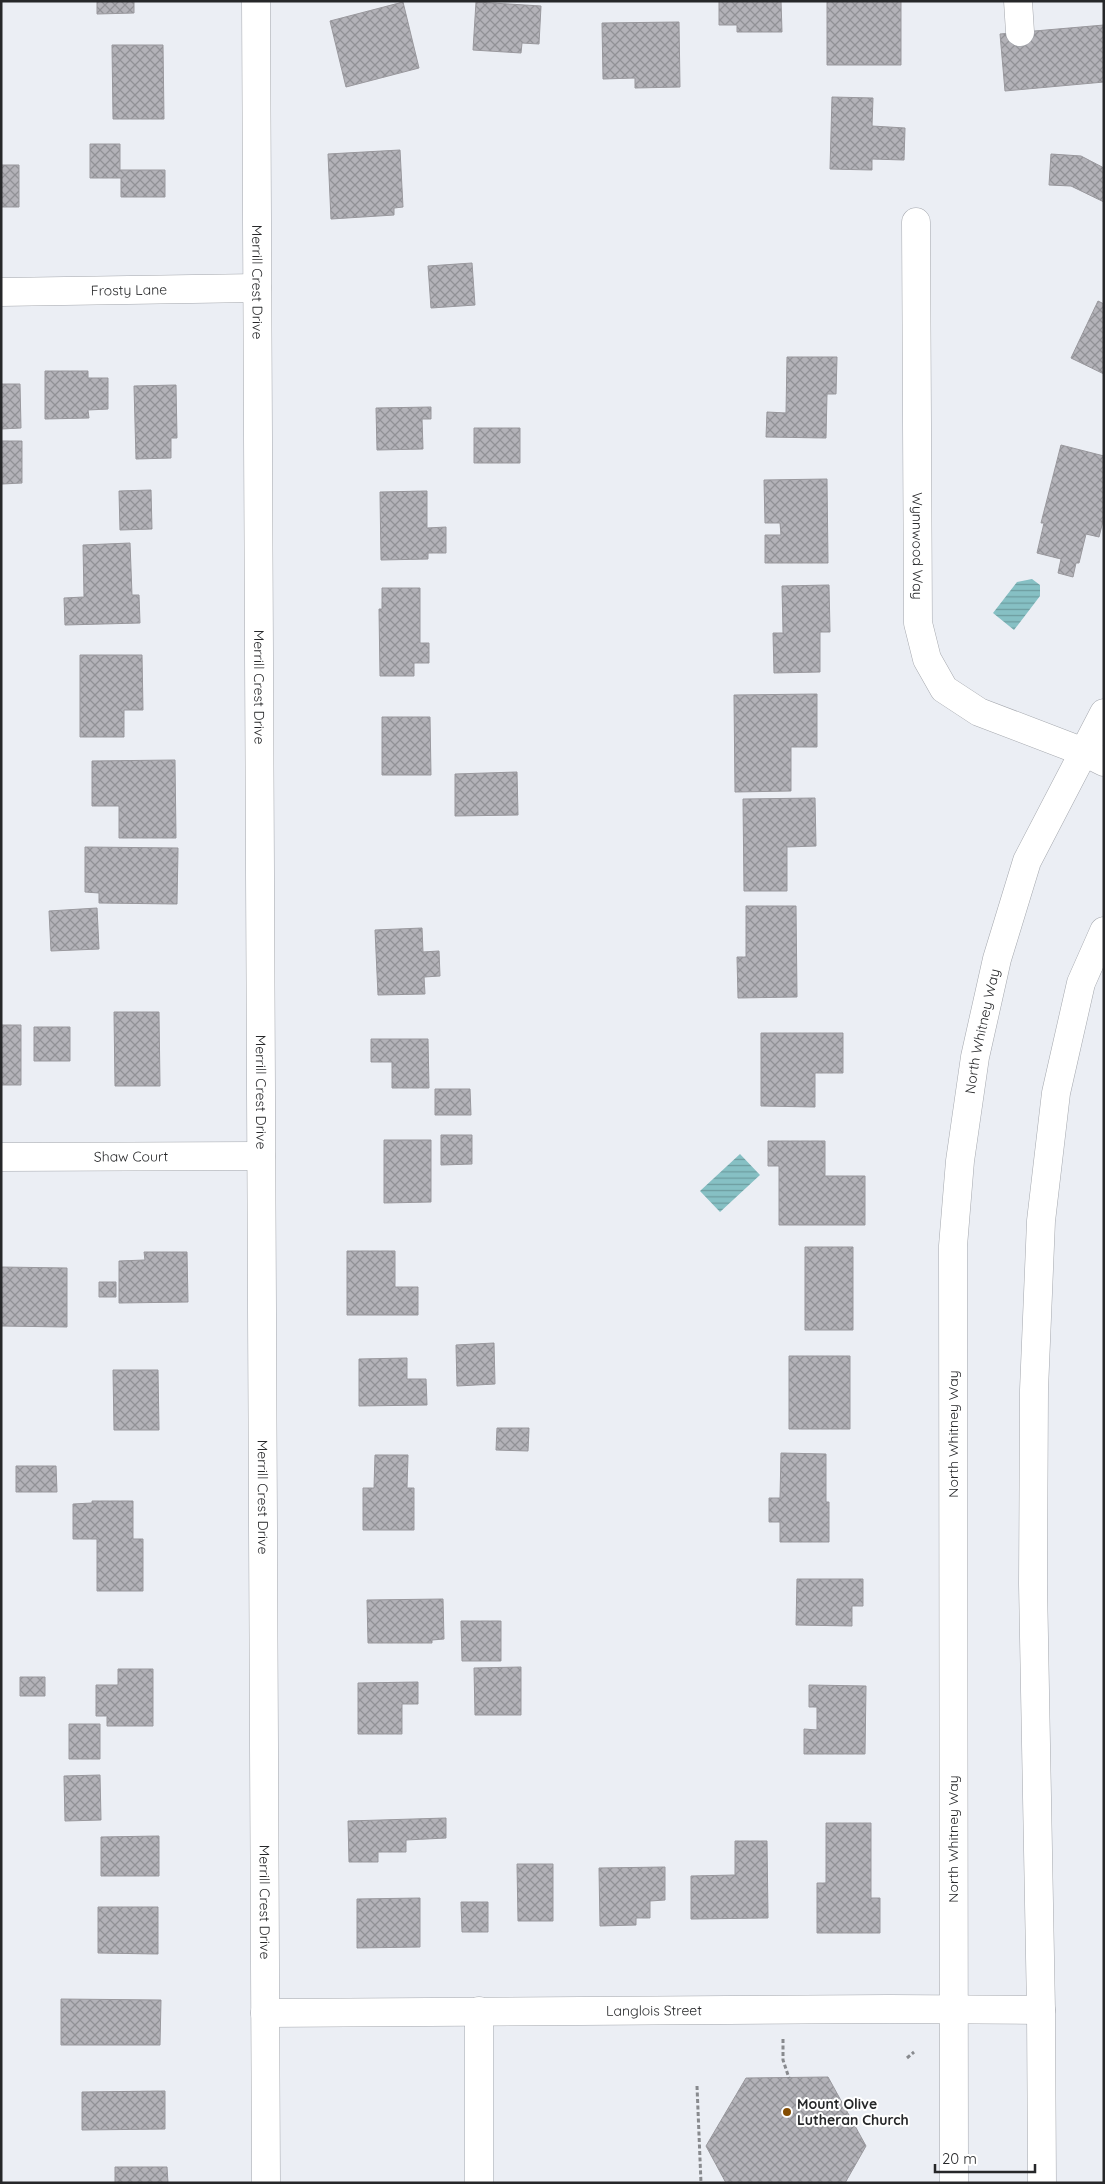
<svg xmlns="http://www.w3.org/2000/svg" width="1105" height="2184" font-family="Quicksand,sans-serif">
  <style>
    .water { fill: url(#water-rules) }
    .building { fill: url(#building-cross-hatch); stroke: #99989d }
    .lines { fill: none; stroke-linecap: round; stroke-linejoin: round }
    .minor-casing { stroke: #a4a7ad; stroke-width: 29 }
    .major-casing { stroke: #a4a7ad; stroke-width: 29 }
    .path { stroke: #888a8e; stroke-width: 3; stroke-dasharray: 4 2.5; stroke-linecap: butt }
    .minor { stroke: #fff; stroke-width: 28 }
    .major { stroke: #fff; stroke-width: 28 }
    .poi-dot { fill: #844c00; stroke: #fff; stroke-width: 2 }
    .labels { text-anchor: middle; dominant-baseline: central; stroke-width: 4; stroke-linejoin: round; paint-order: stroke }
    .street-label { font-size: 14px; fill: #262729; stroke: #fff }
    .poi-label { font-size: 14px; font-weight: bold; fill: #262729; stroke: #fff; text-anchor: start }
  </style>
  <defs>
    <pattern id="water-rules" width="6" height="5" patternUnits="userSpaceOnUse" patternTransform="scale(1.25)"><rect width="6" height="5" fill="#86c0c4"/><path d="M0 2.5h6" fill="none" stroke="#6d9c9f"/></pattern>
    <pattern id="building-cross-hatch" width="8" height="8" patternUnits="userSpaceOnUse" patternTransform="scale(1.25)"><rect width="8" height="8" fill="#b3b2b8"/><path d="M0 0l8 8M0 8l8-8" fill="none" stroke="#919196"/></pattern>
  </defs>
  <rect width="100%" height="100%" fill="#ebeef4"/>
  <path class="water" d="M1032,579l8,6v11l-26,34 -21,-17 24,-31z
    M740,1154l20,21 -40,37 -20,-21z"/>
  <path class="building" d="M97,1h37v12l-37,1z
    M719,1h62l1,31h-45v-7h-18z
    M827,1h74v64h-74z
    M403,2l16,66 -73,19 -16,-66z
    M476,2l65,4 -2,38 -17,-1 -1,10 -48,-3z
    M679,22l1,65 -45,1v-10l-32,1 -1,-56z
    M1104,25v57l-99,9 -5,-57z
    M112,45h51l1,74h-51z
    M832,97l41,1 -1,28 33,2 -1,32 -32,-1v11l-42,-1z
    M90,144h30v26h45v27h-44v-19h-31z
    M400,150l3,57 -9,1v7l-63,4 -3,-65z
    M1051,154l30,2 23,12v34l-33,-16 -22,-1z
    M1,165h18v42h-18z
    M472,263l3,42 -44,3 -3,-42z
    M1098,301l6,3v70l-33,-16z
    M787,357h50l-1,37h-9l-1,44 -60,-1 1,-25 19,1z
    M45,371h43v7h20v31l-20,1 1,8 -44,1z
    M1,384h19l1,44 -20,1z
    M176,385l1,53h-6v20l-35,1 -2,-73z
    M431,407v12h-9l1,30 -46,1 -1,-42z
    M474,428h46v35h-46z
    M1,441h21v42l-20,1z
    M1061,445l43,11v61l-5,20 -13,-3 -7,29h-3l-3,14 -15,-4 3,-14 -24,-6 7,-30h-3z
    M827,479l1,84h-63v-28h16l-1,-12h-15l-1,-43z
    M151,490l1,39 -32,1 -1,-39z
    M427,491v37l19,-1v26h-18v6l-47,1 -1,-68z
    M130,543l2,52h7l1,28 -75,2 -1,-27 20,-1 -1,-52z
    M829,585l1,47h-10v40l-46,1 -1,-40h10l-1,-47z
    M382,588h38v55h9v20h-15v13h-34l-1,-67h3z
    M80,655h62l1,55h-19v27h-44z
    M817,694v53h-26v44l-56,1 -1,-97z
    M382,717h48l1,58h-49z
    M175,760l1,78h-57v-32h-27v-45z
    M517,772l1,43 -63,1v-42z
    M815,798l1,48 -29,1v44h-43l-1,-92z
    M85,847l93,1 -1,56 -78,-1v-10l-14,-1z
    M746,906h50l1,91 -59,1 -1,-41h9z
    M97,908l2,41 -48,2 -2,-40z
    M422,928l1,24 16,-1 1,25 -16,1 1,17 -47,1 -3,-65z
    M114,1012h45l1,74h-45z
    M1,1025h20v60h-20z
    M34,1027h36v34h-36z
    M761,1033h82v40h-28v34l-54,-1z
    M371,1039h57l1,49h-37v-26h-21z
    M435,1089h35l1,26h-36z
    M441,1135h31v29l-31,1z
    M384,1140h47v62l-47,1z
    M768,1141h57v35h40v49h-86v-59h-11z
    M805,1247h48v83h-48z
    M347,1251h48v36h23v28h-71z
    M144,1252h43l1,50 -69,1v-42l26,-1z
    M1,1267l66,1v59l-66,-1z
    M99,1282h17v15h-17z
    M494,1343l1,41 -38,2 -1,-41z
    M789,1356h61v73h-61z
    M407,1358v21h19l1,26 -68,1v-47z
    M113,1370h45l1,60h-45z
    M497,1428h32l-1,23 -32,-1z
    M781,1453l45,1v48h3v40h-49v-20h-11v-24h11z
    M375,1455h33l-1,33h7v42h-51v-42h11z
    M16,1466h40l1,26h-41z
    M92,1501h41v38h10v52h-46v-52h-24v-35l19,-1z
    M797,1579h66v27h-11v20l-56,-1z
    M443,1599l1,40 -12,1v3h-64l-1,-43z
    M461,1621h40v40h-39z
    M521,1667v48h-46l-1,-47z
    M118,1669h35v57h-46v-10h-11v-31h22z
    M20,1677h25v19h-25z
    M418,1682v22h-16v30h-44v-51z
    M809,1685l57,1 -1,68h-61v-25l13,1v-23h-8z
    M69,1724h31v35h-31z
    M100,1775l1,45 -36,1 -1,-45z
    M446,1818v20l-40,2v12h-28v10h-29l-1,-41z
    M826,1823h45v75h9v35h-63v-50h9z
    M159,1836v40h-58v-39z
    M735,1841h32l1,77 -77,1v-43l44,-1z
    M517,1864h36v57h-35z
    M665,1867v33l-15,1v17h-14v7l-36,1 -1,-58z
    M420,1898v49l-63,1v-49z
    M461,1902h27v30h-26z
    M98,1907h60v47l-60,-1z
    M61,1999l100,1 -1,45h-99z
    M828,2077l38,69 -21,37h-119l-20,-37 40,-68z
    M165,2091v38l-83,1v-38z
    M115,2167h52l1,16h-53z"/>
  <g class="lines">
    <defs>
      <g id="minor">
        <path id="s1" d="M256,1l10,2182"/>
        <path d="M1018,1l2,31"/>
        <path id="s2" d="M916,222l2,401 9,36 17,30 35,23 105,40 20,10"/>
        <path id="s3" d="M1,292l256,-4"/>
        <path id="s4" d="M1,1157l260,-1"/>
        <path id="s5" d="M265,2013l624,-4 152,1"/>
        <path d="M479,2183v-172"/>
      </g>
      <g id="major">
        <path id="s6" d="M954,2183l-1,-937 7,-85 15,-104 22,-98 30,-98 77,-148"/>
        <path d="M1042,2183l-1,-173 -8,-426 1,-194 7,-169 15,-128 25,-110 23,-52"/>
      </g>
    </defs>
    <use href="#minor" class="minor-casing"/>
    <use href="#major" class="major-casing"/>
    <path class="path" d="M783,2039v21l6,18
      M907,2058l7,-6
      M697,2086l4,97"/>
    <use href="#minor" class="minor"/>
    <use href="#major" class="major"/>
  </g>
  <circle class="poi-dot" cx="787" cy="2112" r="5"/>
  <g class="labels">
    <g class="street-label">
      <text stroke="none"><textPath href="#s1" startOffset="281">Merrill Crest Drive</textPath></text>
      <text stroke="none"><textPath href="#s3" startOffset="128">Frosty Lane</textPath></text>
      <text stroke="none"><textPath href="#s2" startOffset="324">Wynnwood Way</textPath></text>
      <text stroke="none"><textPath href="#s1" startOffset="686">Merrill Crest Drive</textPath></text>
      <text stroke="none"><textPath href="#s6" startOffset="1154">North Whitney Way</textPath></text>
      <text stroke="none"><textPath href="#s1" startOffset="1091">Merrill Crest Drive</textPath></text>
      <text stroke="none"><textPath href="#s4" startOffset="130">Shaw Court</textPath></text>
      <text transform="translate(953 1434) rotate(-90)">North Whitney Way</text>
      <text stroke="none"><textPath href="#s1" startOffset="1496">Merrill Crest Drive</textPath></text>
      <text transform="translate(953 1839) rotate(-90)">North Whitney Way</text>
      <text stroke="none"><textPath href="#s1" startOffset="1901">Merrill Crest Drive</textPath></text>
      <text stroke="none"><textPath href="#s5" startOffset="389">Langlois Street</textPath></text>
    </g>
    <g class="poi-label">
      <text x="797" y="2104">Mount Olive<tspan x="797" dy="16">Lutheran Church</tspan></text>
    </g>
  </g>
  <rect width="1105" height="2184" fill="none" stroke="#262729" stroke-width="5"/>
  <path d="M935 2164v8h100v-8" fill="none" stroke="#262729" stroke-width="2.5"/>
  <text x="942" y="2164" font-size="15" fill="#262729" stroke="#ffffff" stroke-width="4" paint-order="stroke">20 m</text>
</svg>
